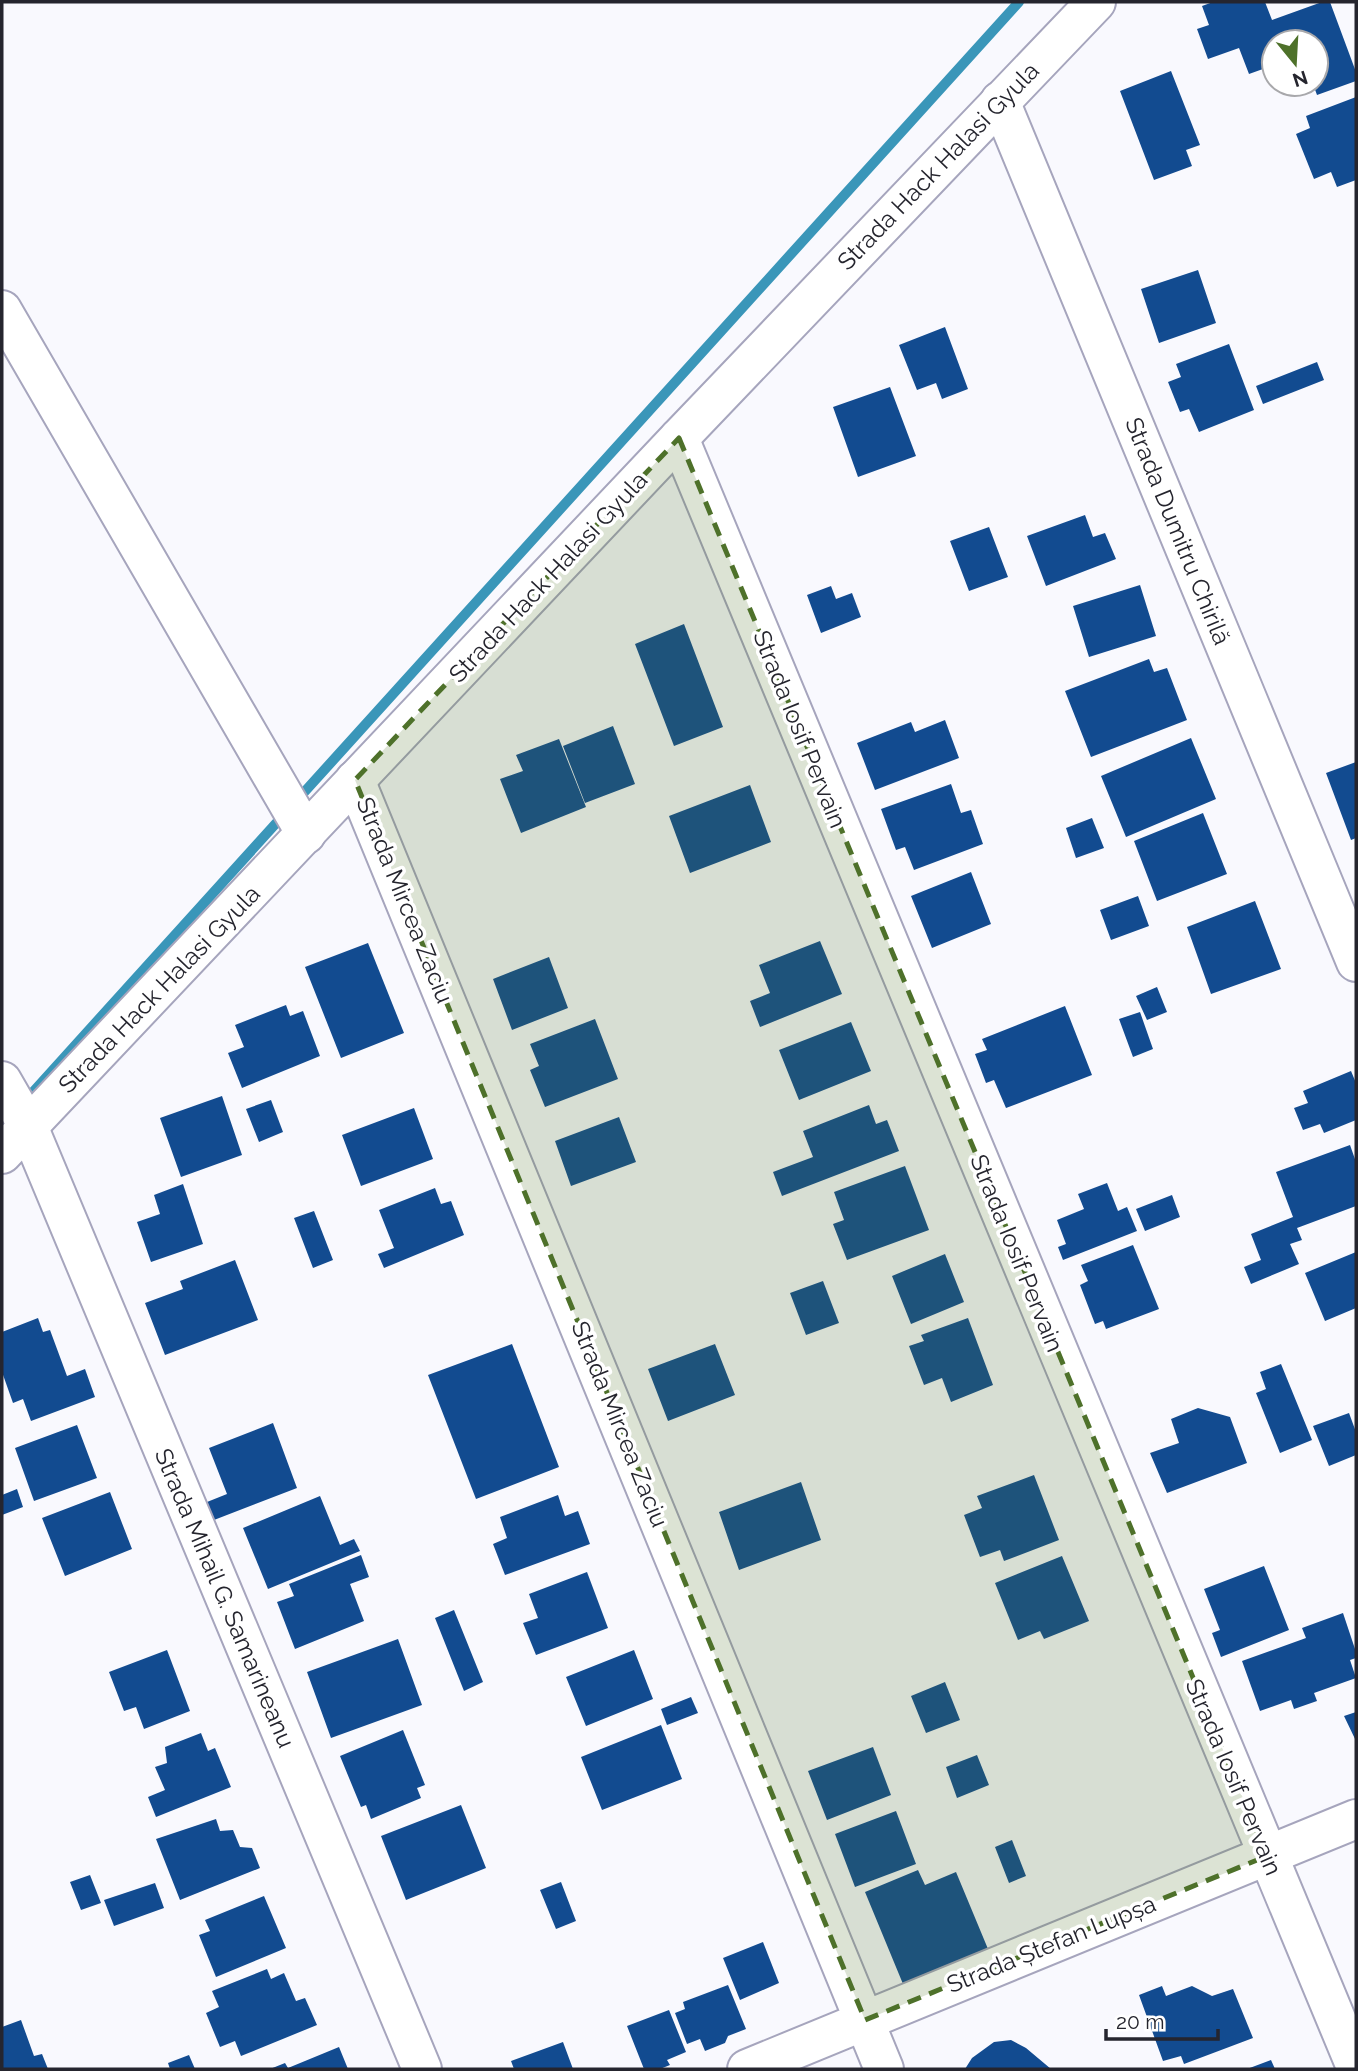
<svg xmlns="http://www.w3.org/2000/svg" width="1358" height="2071" font-family="Raleway,sans-serif">
  <style>
    .lines { fill: none; stroke-linecap: round; stroke-linejoin: round }
    .stream { stroke: #3a96b9; stroke-width: 10 }
    .building { fill: #124b90 }
    .minor-casing { stroke: #a6a5bd; stroke-width: 42 }
    .tertiary-casing { stroke: #a6a5bd; stroke-width: 42 }
    .minor { stroke: #fff; stroke-width: 38 }
    .tertiary { stroke: #fff; stroke-width: 38 }
    .marked { fill: #4e712a; fill-opacity: 0.2; stroke: #4e712a; stroke-width: 5; stroke-dasharray: 14 9; stroke-linejoin: round }
    .labels { text-anchor: middle; dominant-baseline: central; stroke-width: 7; stroke-linejoin: round; paint-order: stroke }
    .street-label { font-size: 24px; fill: #25252e; stroke: #fff }
  </style>
  <rect width="100%" height="100%" fill="#f9f9fe"/>
  <g class="lines">
    <path class="stream" d="M23,1103l996,-1101"/>
  </g>
  <path class="building" d="M1213,2h52l7,18 50,-18h8l26,70v9l-39,14 -4,-11h3v-42h-42v23l-25,9 -10,-26 -31,11 -11,-30 12,-4 -7,-19z
    M1171,71l29,74 -14,5 6,16 -38,14 -34,-89z
    M1356,97v83l-19,7 -6,-15 -17,7 -18,-45 14,-6 -4,-12z
    M1198,270l18,53 -57,20 -18,-54z
    M945,327l23,62 -26,10 -6,-16 -19,7 -18,-45z
    M1229,344l25,66 -55,22 -10,-23 -9,3 -12,-30 13,-5 -5,-13z
    M1317,362l7,18 -61,24 -7,-18z
    M890,387l26,69 -58,21 -25,-70z
    M1085,515l8,22 12,-4 11,26 -70,27 -19,-50z
    M989,527l19,50 -39,14 -19,-50z
    M1140,585l16,51 -67,21 -16,-51z
    M831,586l5,13 16,-6 9,24 -40,16 -14,-38z
    M684,624l39,103 -49,19 -39,-102z
    M1149,659l5,13 13,-4 20,52 -96,37 -26,-66z
    M945,720l14,38 -84,32 -18,-47 54,-21 4,10z
    M613,726l22,58 -50,19 -22,-57z
    M1191,738l25,61 -90,38 -25,-61z
    M559,739l27,68 -65,26 -21,-54 23,-8 -7,-16z
    M1356,762v76l-5,2 -25,-67z
    M951,784l10,29 10,-3 12,34 -69,26 -9,-23 -9,3 -15,-41z
    M750,785l21,57 -81,31 -21,-57z
    M1203,813l24,61 -70,27 -23,-60z
    M1092,818l12,30 -28,10 -10,-30z
    M971,872l20,52 -59,24 -21,-52z
    M1138,896l11,30 -38,14 -11,-30z
    M1255,901l26,68 -70,25 -24,-67z
    M820,941l22,53 -82,33 -10,-26 20,-8 -11,-28z
    M368,943l36,90 -63,25 -36,-91z
    M549,957l19,51 -56,22 -19,-51z
    M1157,987l10,25 -20,8 -11,-24z
    M286,1005l4,11 13,-5 17,45 -78,32 -14,-35 16,-6 -9,-22z
    M1065,1006l27,69 -86,33 -12,-28 -8,3 -11,-29 12,-4 -5,-11z
    M1140,1012l13,37 -20,8 -14,-38z
    M595,1019l23,60 -73,28 -15,-37 9,-4 -9,-22z
    M851,1022l20,49 -72,29 -20,-50z
    M1351,1071l5,12v37l-32,13 -4,-9 -17,6 -9,-22 14,-5 -5,-12z
    M222,1096l20,59 -61,22 -21,-59z
    M271,1100l12,32 -24,10 -13,-33z
    M869,1105l7,19 11,-4 12,31 -117,45 -9,-24 40,-15 -10,-26z
    M414,1108l19,51 -72,27 -19,-51z
    M619,1117l17,45 -65,24 -16,-45z
    M1350,1145l6,17v44l-59,22 5,12 -12,4 9,20 -48,20 -7,-17 17,-7 -10,-26 42,-17 -17,-45z
    M905,1166l24,64 -82,30 -14,-36 11,-4 -10,-28z
    M1107,1183l11,28 9,-4 10,24 -74,29 -5,-13 8,-3 -9,-24 27,-11 -6,-15z
    M183,1184l20,60 -52,18 -14,-40 23,-8 -6,-19z
    M435,1188l6,16 10,-3 13,34 -80,33 -6,-14 16,-6 -15,-38z
    M1172,1195l8,22 -35,14 -9,-22z
    M314,1211l19,49 -20,8 -19,-50z
    M1133,1245l26,64 -53,20 -3,-8 -8,3 -15,-39 8,-4 -7,-16z
    M1356,1252v56l-31,13 -20,-48z
    M945,1254l19,48 -53,22 -19,-48z
    M235,1260l23,60 -93,35 -20,-52 38,-14 -3,-8z
    M823,1281l16,42 -33,12 -16,-42z
    M38,1318l5,14 7,-2 17,46 18,-7 10,28 -64,24 -8,-22 -10,4 -11,-31v-40z
    M968,1318l25,67 -42,17 -9,-24 -18,7 -15,-39 15,-5 -3,-6z
    M512,1344l47,123 -83,32 -48,-124z
    M715,1344l20,51 -67,26 -20,-52z
    M1281,1364l31,76 -32,13 -24,-60 10,-4 -6,-17z
    M1198,1408l32,9 17,46 -80,30 -17,-40 29,-10 -8,-24z
    M1349,1413l7,19v23l-27,11 -16,-40z
    M273,1423l24,65 -83,32 -7,-18 20,-8 -18,-46z
    M77,1425l20,53 -63,23 -19,-53z
    M1034,1475l25,65 -55,21 -4,-11 -20,7 -16,-42 18,-7 -5,-12z
    M801,1482l20,58 -82,30 -20,-58z
    M17,1489l6,18 -21,8v-20z
    M110,1492l22,57 -67,27 -23,-58z
    M558,1495l7,21 13,-5 12,33 -85,31 -12,-31 14,-6 -7,-21z
    M320,1496l20,49 14,-6 6,12 -92,38 -25,-61z
    M361,1555l8,22 -19,7 14,37 -69,28 -18,-47 17,-6 -5,-12z
    M1062,1556l27,65 -45,18 -4,-8 -22,9 -23,-57z
    M1264,1566l25,64 -68,27 -9,-24 8,-3 -16,-41z
    M587,1572l21,56 -72,27 -13,-32 15,-5 -9,-24z
    M454,1610l29,72 -19,9 -29,-73z
    M1343,1613l13,39v6l-6,2 6,18 -42,15 3,8 -23,8 -3,-9 -31,11 -18,-50 64,-23 -4,-10z
    M398,1639l24,66 -91,33 -24,-66z
    M167,1650l23,61 -46,18 -8,-22 -12,4 -15,-39z
    M634,1650l19,49 -67,27 -20,-49z
    M945,1682l15,38 -34,13 -15,-37z
    M691,1697l7,16 -31,12 -6,-16z
    M1356,1712v29l-12,-25z
    M661,1725l21,54 -80,31 -21,-53z
    M403,1730l22,55 -8,3 4,10 -50,21 -5,-14 -5,2 -21,-51z
    M201,1733l7,18 7,-3 16,39 -75,30 -8,-20 17,-7 -10,-23 12,-4 -2,-16z
    M873,1747l18,48 -64,25 -19,-49z
    M977,1755l12,30 -32,13 -11,-31z
    M461,1805l25,63 -80,32 -25,-64z
    M896,1811l20,53 -61,23 -20,-53z
    M216,1819l4,12 13,-1 7,17 12,1 8,20 -80,32 -24,-61z
    M1012,1840l14,36 -17,7 -14,-36z
    M918,1870l7,15 31,-13 32,77 -85,35 -38,-92z
    M90,1875l11,28 -20,7 -11,-28z
    M561,1882l15,39 -20,8 -16,-39z
    M155,1883l9,25 -50,18 -10,-26z
    M264,1896l22,52 -70,29 -17,-42 11,-4 -5,-11z
    M763,1942l16,41 -39,17 -17,-42z
    M267,1969l4,10 13,-6 12,28 9,-3 12,27 -76,31 -6,-15 -15,6 -14,-34 13,-6 -7,-16z
    M728,1985l18,44 -18,7 -3,7 -20,8 -5,-12 -13,5 -12,-31 10,-4 -2,-7z
    M1162,1986l4,10 26,-10 20,10 21,-7 20,49 -69,26 -3,-8 -18,5 -24,-66z
    M669,2010l17,42 -19,8 3,5 -10,4h-16l-17,-43z
    M21,2020l13,36 8,-2 6,15h-46v-42z
    M1011,2040l15,8 25,21h-86l7,-11 22,-16z
    M563,2042l10,27h-59l-3,-8z
    M339,2047l9,22h-78l15,-6 3,5z
    M189,2055l6,14h-25l-2,-6z
    M1271,2060l4,9h-28z"/>
  <g class="lines">
    <defs>
      <path id="minor" d="M1000,101l356,861
        M2,310l304,524
        M679,438l677,1629
        M355,780l529,1289
        M2,1081l26,45 394,943
        M747,2069l609,-250"/>
      <path id="tertiary" d="M2,1154l677,-716 417,-436"/>
    </defs>
    <use href="#minor" class="minor-casing"/>
    <use href="#tertiary" class="tertiary-casing"/>
    <use href="#minor" class="minor"/>
    <use href="#tertiary" class="tertiary"/>
  </g>
  <path class="marked" d="M679,438l588,1418 -402,164 -510,-1240z"/>
  <g class="labels">
    <g class="street-label">
      <text transform="translate(938 166) rotate(-46)">Strada Hack Halasi Gyula</text>
      <text transform="translate(1178 531) rotate(68)">Strada Dumitru Chirilă</text>
      <text transform="translate(548 577) rotate(-47)">Strada Hack Halasi Gyula</text>
      <text transform="translate(800 729) rotate(68)">Strada Iosif Pervain</text>
      <text transform="translate(405 900) rotate(68)">Strada Mircea Zaciu</text>
      <text transform="translate(159 989) rotate(-46)">Strada Hack Halasi Gyula</text>
      <text transform="translate(1017 1253) rotate(68)">Strada Iosif Pervain</text>
      <text transform="translate(620 1424) rotate(68)">Strada Mircea Zaciu</text>
      <text transform="translate(225 1598) rotate(67)">Strada Mihail G. Samarineanu</text>
      <text transform="translate(1234 1777) rotate(67)">Strada Iosif Pervain</text>
      <text transform="translate(1051 1944) rotate(-22)">Strada Ștefan Lupșa</text>
    </g>
  </g>
  <rect width="1358" height="2071" fill="none" stroke="#25252e" stroke-width="7"/>
  <g transform="translate(1295 63) rotate(162)"><circle r="33" fill="#ffffff" stroke="#a8a8ab" stroke-width="2"/>
  <path d="M0-5L12 26L0 18L-12 26Z" fill="#4e712a"/>
  <text y="-10" font-size="19" font-weight="bold" text-anchor="middle" fill="#25252e">N</text>
  </g>
  <path d="M1106 2029v10h112v-10" fill="none" stroke="#25252e" stroke-width="3.5"/>
  <text x="1116" y="2029" font-size="21" fill="#25252e" stroke="#ffffff" stroke-width="5" paint-order="stroke">20 m</text>
</svg>
